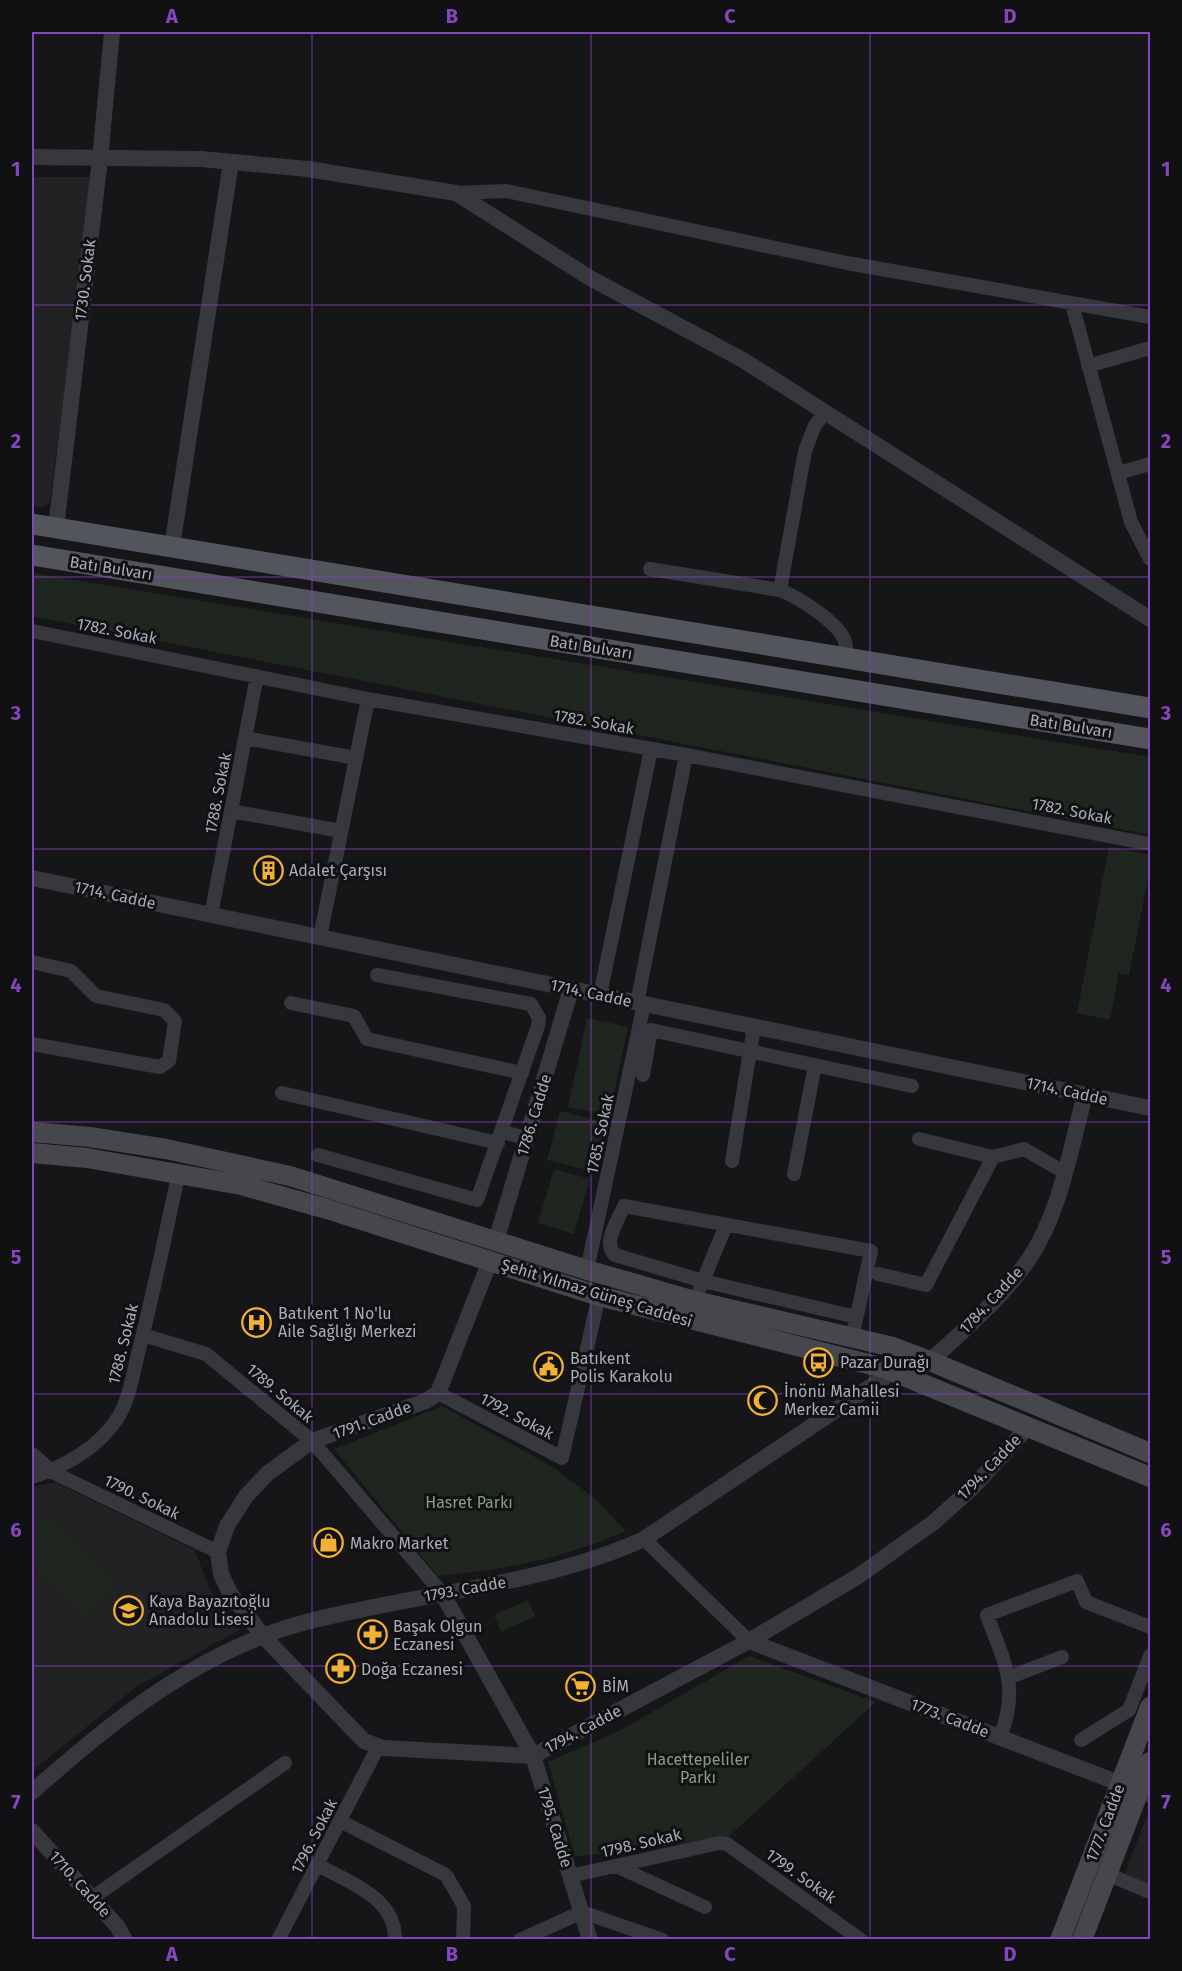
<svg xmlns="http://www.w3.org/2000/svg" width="1182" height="1971" font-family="'Fira Sans',sans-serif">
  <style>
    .built { fill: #222225 }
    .green { fill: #1e261f }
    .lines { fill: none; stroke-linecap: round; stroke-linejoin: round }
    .minor { stroke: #37383d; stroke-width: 14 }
    .tertiary { stroke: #37383d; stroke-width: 16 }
    .secondary { stroke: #45474d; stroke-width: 20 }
    .primary { stroke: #53555c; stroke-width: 21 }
    .grid { fill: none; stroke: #8446be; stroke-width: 1.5; stroke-opacity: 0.55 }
    .labels { text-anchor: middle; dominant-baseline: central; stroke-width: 6; stroke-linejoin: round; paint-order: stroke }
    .street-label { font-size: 16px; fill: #a8adb8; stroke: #111113 }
    .poi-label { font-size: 16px; fill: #a8adb8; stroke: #111113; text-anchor: start }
    .park-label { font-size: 16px; fill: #7fa381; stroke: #111113 }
    .neatline { fill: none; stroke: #8446be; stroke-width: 2 }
    .grid-label { font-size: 20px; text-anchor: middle; font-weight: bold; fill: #8446be }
  </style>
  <rect width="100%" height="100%" fill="#161618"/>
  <path class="built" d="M32,177h60l-42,325 -8,5 -10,-2z
    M54,1482l141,68 15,41 31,38 -105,58 -104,84v-284z
    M1150,1808v77l-26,-10z"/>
  <path class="green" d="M32,573l1118,184v78l-1118,-219z
    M1109,847l41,8v13l-21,107 -10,-2 -9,47 -33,-7z
    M587,1018l41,9 -19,89 -41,-9z
    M560,1111l48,12 -12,49 -49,-12z
    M554,1169l36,10 -16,55 -36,-11z
    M442,1406l111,61 40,30 33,34c-64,28 -119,38 -188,45l-104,-127z
    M51,1516l68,68 -34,35 -53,-53v-31z
    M528,1600l7,16 -34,16 -7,-17z
    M749,1656l127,46 -148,135 -153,20 -27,-95 73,-32z"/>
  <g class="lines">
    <path class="minor" d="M456,193l50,-2 341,72 303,54
      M1072,304l59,218 19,37
      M1088,366l62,-18
      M1118,473l32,-9
      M650,569l130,21c18,7 56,31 64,49 3,6 2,12 1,19
      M780,590l25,-139 10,-26 11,-13
      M32,631l336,68 318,56 464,89
      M245,738l111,20
      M231,811l110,20
      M211,915l46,-239
      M320,937l48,-238
      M32,962l39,9 25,25 68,14 11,11 -6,40 -9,6 -128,-23
      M600,995l51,-246
      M291,1003l63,13 13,23 155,34
      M637,1003l49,-248
      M643,1075l8,-45 261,56
      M282,1093l216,50
      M502,1132l25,6
      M919,1139l74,18 31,-8 40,23
      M318,1155l159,45 61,-174 1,-8 -8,-14 -154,-29
      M732,1161l22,-134
      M794,1174l21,-109
      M587,1270l57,-266
      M878,1274l48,11 67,-128
      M700,1288l26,-63
      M143,1335l63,19 106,87 130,152
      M852,1338l19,-87 -247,-45c-6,15 -22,37 -9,49l88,26 153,36
      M438,1393l124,65 37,-162
      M50,1471l168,81
      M32,1477c32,-10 66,-29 85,-58 13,-20 16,-46 22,-69 15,-59 27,-119 40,-178
      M644,1539l105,102
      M1010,1677l52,-20
      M1000,1737c20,-50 4,-75 -13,-122l90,-34 9,21 64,25
      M1081,1740l48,-30 21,-54
      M340,1821l106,54 18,31 -1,34
      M318,1865c31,18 78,32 77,75
      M616,1866l89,41
      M1107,1874l43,18
      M570,1876l149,-33 8,1 134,96
      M92,1898l193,-135
      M278,1940l100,-193
      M520,1940l62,-28 81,28"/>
    <path class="tertiary" d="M32,157l169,2 107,10 148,24 134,85 153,82 407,259
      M56,528l44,-369 12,-127
      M172,547l59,-385
      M32,878l1118,230
      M496,1241l75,-252
      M490,1261l-52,132 -12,8 -114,40 -44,32 -22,23 -19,30 -9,26 3,22 9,19 33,43 101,105 19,7 150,8 216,-115 108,-64 77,-55 38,-34 57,-62
      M930,1361c35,-32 72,-63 99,-102 32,-48 41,-110 56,-164
      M32,1455l18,16
      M442,1593l91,163 57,184
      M749,1641l401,154
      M32,1792c70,-62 143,-122 231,-156 32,-13 67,-20 101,-27 94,-20 192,-30 280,-70l250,-168
      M32,1831l85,95 8,14"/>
    <path class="secondary" d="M32,1132l58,5 76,12 124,27 297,94 108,31 198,46 37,14 220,92
      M32,1153l55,5 154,27 86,24 272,87 285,72 266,109
      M1060,1940l90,-233
      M1082,1940l68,-178"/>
    <path class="primary" d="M32,524l1118,184
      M32,555l1118,184"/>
  </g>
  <path class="grid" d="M312,32v1908M591,32v1908M870,32v1908M32,305h1118M32,577h1118M32,849h1118M32,1122h1118M32,1394h1118M32,1666h1118"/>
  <defs>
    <symbol id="building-ring" viewBox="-11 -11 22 22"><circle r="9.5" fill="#111113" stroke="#f2b134" stroke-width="1.5"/><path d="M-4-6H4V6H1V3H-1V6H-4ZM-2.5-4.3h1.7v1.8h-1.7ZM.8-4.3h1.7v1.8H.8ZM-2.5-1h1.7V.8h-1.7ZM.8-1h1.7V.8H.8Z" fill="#f2b134"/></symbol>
    <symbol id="hospital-ring" viewBox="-11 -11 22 22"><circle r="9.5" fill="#111113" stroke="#f2b134" stroke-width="1.5"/><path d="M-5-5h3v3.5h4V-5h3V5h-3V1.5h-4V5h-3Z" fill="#f2b134"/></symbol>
    <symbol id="bus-ring" viewBox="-11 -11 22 22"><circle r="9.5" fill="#111113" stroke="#f2b134" stroke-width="1.5"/><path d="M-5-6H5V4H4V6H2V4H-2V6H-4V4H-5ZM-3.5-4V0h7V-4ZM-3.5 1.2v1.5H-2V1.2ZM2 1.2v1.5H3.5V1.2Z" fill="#f2b134"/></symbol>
    <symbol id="civic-ring" viewBox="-11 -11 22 22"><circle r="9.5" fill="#111113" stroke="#f2b134" stroke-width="1.5"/><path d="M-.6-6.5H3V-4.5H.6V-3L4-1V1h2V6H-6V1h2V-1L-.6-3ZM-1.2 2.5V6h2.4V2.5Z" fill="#f2b134"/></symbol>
    <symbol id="mosque-ring" viewBox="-11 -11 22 22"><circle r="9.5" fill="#111113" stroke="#f2b134" stroke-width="1.5"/><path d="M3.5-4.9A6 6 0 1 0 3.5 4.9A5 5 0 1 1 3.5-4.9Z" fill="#f2b134"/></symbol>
    <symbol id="shop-ring" viewBox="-11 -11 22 22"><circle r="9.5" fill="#111113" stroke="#f2b134" stroke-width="1.5"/><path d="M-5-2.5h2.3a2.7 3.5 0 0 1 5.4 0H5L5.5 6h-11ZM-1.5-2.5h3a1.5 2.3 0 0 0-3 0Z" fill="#f2b134"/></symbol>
    <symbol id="school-ring" viewBox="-11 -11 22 22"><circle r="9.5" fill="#111113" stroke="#f2b134" stroke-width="1.5"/><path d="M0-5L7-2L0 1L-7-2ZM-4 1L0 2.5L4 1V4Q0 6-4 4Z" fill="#f2b134"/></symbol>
    <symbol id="pharmacy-ring" viewBox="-11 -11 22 22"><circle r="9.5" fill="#111113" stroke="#f2b134" stroke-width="1.5"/><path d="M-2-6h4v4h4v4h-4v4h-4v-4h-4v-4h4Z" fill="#f2b134"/></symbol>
    <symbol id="supermarket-ring" viewBox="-11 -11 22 22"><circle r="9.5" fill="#111113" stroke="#f2b134" stroke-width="1.5"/><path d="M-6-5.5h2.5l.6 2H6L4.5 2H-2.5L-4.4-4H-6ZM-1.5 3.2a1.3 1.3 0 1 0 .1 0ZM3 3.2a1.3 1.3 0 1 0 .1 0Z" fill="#f2b134"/></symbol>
  </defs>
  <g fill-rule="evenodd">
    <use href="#building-ring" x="252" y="854" width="33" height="33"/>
    <use href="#hospital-ring" x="240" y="1306" width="33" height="33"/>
    <use href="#bus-ring" x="802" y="1346" width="33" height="33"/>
    <use href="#civic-ring" x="532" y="1350" width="33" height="33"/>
    <use href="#mosque-ring" x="746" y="1384" width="33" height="33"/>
    <use href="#shop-ring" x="312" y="1526" width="33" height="33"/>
    <use href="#school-ring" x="112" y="1594" width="33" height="33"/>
    <use href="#pharmacy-ring" x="356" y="1618" width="33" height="33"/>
    <use href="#pharmacy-ring" x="324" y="1652" width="33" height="33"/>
    <use href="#supermarket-ring" x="564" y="1670" width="33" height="33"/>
  </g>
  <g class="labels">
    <g class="street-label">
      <text transform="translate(85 280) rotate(-83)">1730. Sokak</text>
      <text transform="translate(111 568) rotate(9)">Batı Bulvarı</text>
      <text transform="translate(117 631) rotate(11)">1782. Sokak</text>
      <text transform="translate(591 647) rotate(9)">Batı Bulvarı</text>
      <text transform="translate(594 722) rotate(10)">1782. Sokak</text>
      <text transform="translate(1071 726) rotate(9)">Batı Bulvarı</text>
      <text transform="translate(218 793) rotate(-79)">1788. Sokak</text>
      <text transform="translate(1072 811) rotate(11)">1782. Sokak</text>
      <text transform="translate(115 895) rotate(12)">1714. Cadde</text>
      <text transform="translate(591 993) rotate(12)">1714. Cadde</text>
      <text transform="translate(1067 1091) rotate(12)">1714. Cadde</text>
      <text transform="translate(534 1115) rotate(-73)">1786. Cadde</text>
      <text transform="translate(600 1134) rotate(-78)">1785. Sokak</text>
      <text transform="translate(597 1293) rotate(17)">Şehit Yılmaz Güneş Caddesi</text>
      <text transform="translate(991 1300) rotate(-47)">1784. Cadde</text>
      <text transform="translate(123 1344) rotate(-76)">1788. Sokak</text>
      <text transform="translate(280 1393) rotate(40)">1789. Sokak</text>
      <text transform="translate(517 1416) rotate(28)">1792. Sokak</text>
      <text transform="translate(372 1420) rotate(-20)">1791. Cadde</text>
      <text transform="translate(989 1467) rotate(-46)">1794. Cadde</text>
      <text transform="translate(142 1497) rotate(26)">1790. Sokak</text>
      <text transform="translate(465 1589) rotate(-10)">1793. Cadde</text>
      <text transform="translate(950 1718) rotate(21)">1773. Cadde</text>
      <text transform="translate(583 1729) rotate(-28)">1794. Cadde</text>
      <text transform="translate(1105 1823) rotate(-69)">1777. Cadde</text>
      <text transform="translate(555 1827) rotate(73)">1795. Cadde</text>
      <text transform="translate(314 1836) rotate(-63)">1796. Sokak</text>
      <text transform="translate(641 1843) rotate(-13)">1798. Sokak</text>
      <text transform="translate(801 1876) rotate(35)">1799. Sokak</text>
      <text transform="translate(80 1884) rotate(48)">1710. Cadde</text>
    </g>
    <g class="poi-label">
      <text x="289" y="870">Adalet Çarşısı</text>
      <text x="278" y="1313">Batıkent 1 No'lu<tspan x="278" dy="18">Aile Sağlığı Merkezi</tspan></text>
      <text x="570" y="1358">Batıkent<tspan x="570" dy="18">Polis Karakolu</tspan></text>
      <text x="840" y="1362">Pazar Durağı</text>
      <text x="784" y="1391">İnönü Mahallesi<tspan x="784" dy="18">Merkez Camii</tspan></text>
      <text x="350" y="1543">Makro Market</text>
      <text x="149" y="1601">Kaya Bayazıtoğlu<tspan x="149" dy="18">Anadolu Lisesi</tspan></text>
      <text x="393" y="1626">Başak Olgun<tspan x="393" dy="18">Eczanesi</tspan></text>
      <text x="361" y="1669">Doğa Eczanesi</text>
      <text x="602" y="1686">BİM</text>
    </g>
    <g class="park-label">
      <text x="469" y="1502">Hasret Parkı</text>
      <text x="698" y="1759">Hacettepeliler<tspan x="698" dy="18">Parkı</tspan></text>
    </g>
  </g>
  <rect width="1182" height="1971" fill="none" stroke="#111113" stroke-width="66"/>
  <rect x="33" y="33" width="1116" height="1905" class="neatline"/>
  <g class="grid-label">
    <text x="172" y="23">A</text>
    <text x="452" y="23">B</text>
    <text x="730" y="23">C</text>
    <text x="1010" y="23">D</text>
    <text x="16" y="176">1</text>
    <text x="1166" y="176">1</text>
    <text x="16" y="448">2</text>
    <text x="1166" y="448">2</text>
    <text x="16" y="720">3</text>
    <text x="1166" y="720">3</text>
    <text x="16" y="992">4</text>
    <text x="1166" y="992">4</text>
    <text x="16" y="1264">5</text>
    <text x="1166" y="1264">5</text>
    <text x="16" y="1537">6</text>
    <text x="1166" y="1537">6</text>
    <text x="16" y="1809">7</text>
    <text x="1166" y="1809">7</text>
    <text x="172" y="1961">A</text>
    <text x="452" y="1961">B</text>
    <text x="730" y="1961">C</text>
    <text x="1010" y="1961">D</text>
  </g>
</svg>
